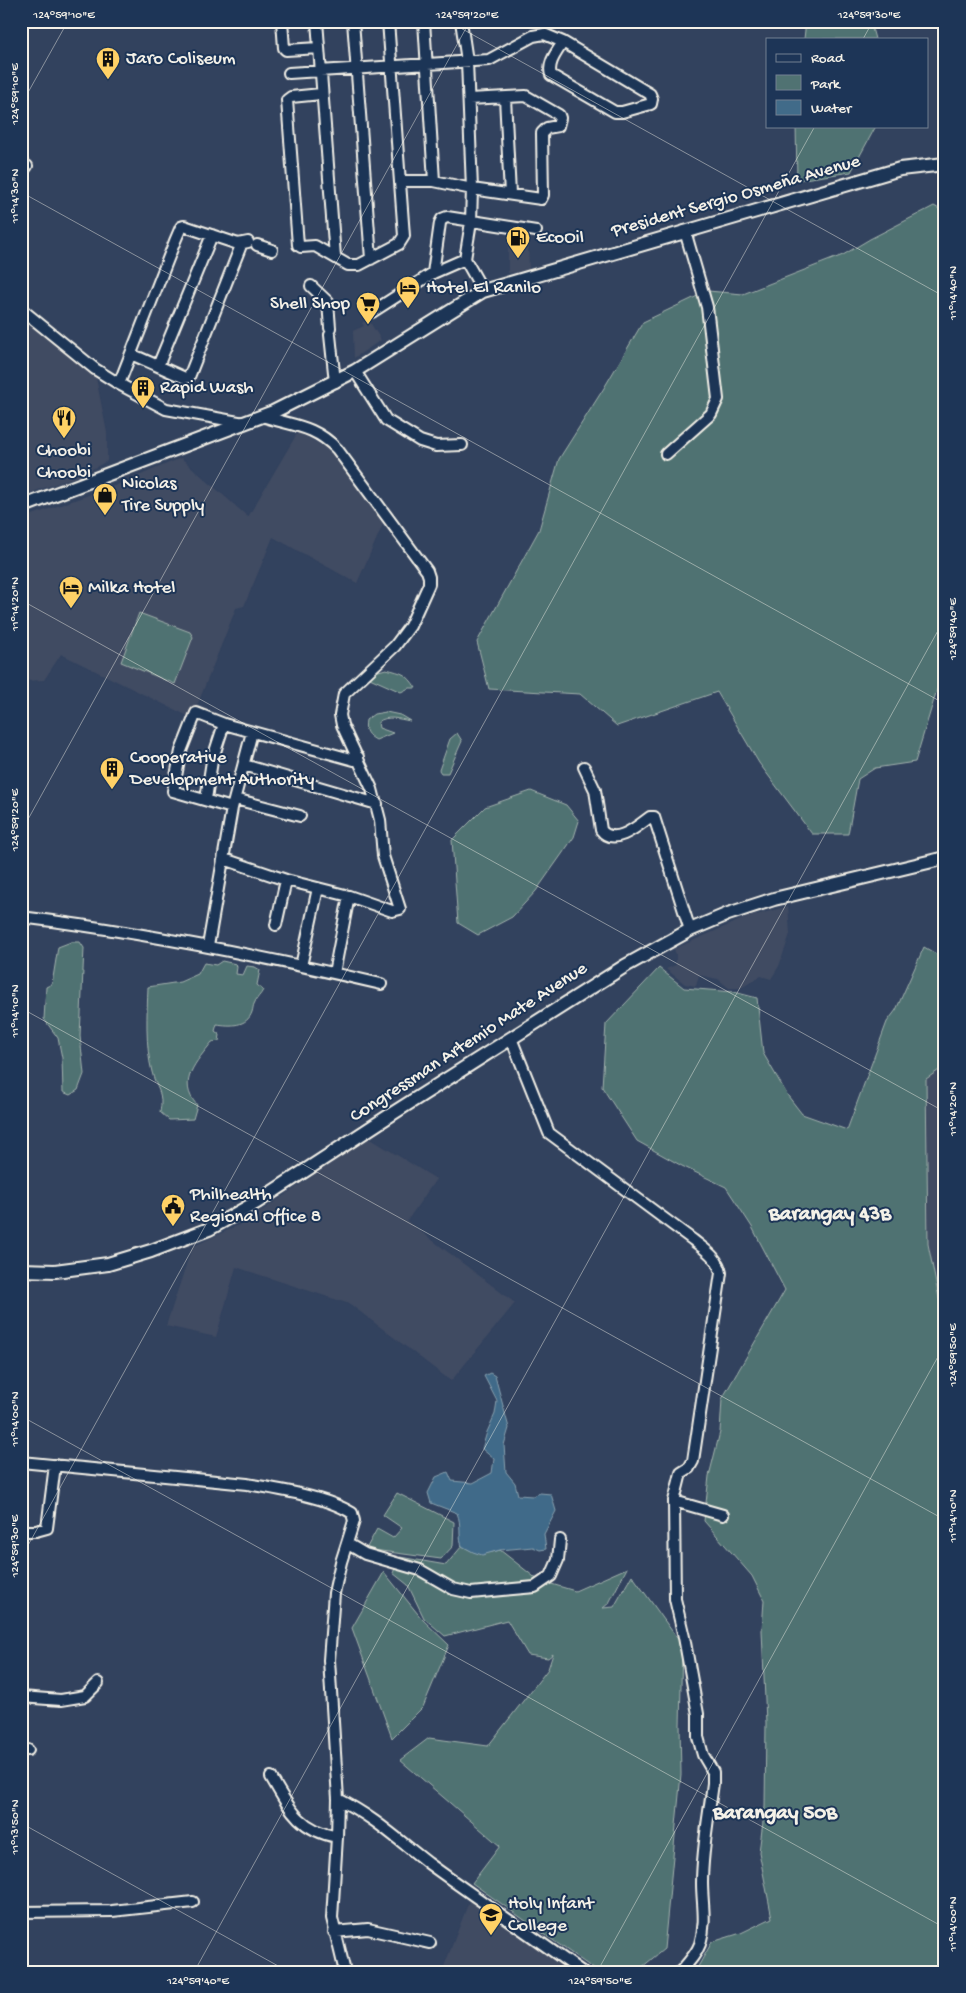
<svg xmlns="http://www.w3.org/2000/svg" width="966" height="1993" font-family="'Gochi Hand',sans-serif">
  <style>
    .built { fill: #414b62 }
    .green { fill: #507272; stroke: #a2b2ad }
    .water { fill: #416b89; stroke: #89a1af }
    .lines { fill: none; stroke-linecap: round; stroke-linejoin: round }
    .minor-casing { stroke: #f4f1e8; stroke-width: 14 }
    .major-casing { stroke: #f4f1e8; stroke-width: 16 }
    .minor { stroke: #1d3557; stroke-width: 10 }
    .major { stroke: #1d3557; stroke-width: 12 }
    .ticks { fill: none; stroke: #f4f1e8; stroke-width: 1; stroke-opacity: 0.45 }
    .labels { text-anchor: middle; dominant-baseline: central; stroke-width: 4; stroke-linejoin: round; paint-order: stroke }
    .poi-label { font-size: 19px; fill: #f4f1e8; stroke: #1d3557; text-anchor: start }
    .street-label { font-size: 19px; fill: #f4f1e8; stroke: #1d3557 }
    .quarter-label { font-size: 21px; font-weight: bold; fill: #f4f1e8; stroke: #1d3557 }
    .neatline { fill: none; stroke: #f4f1e8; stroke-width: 2 }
    .ticks-label { font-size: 12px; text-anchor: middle; fill: #f4f1e8 }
  </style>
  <rect width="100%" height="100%" fill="#32425e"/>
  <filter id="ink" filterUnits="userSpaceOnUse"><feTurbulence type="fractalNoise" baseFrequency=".02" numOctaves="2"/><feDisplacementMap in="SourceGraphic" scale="10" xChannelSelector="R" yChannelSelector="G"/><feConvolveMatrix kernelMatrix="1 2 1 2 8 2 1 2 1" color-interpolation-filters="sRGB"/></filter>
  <g filter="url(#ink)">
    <path class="built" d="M508,239l20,1 1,31 -21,2z
      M21,315l74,58 12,60v28l-26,14 -60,21z
      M368,319l13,21 -27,18 -1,-27 11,-5 -2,-3z
      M298,432l30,17 21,22 35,51 -27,61 -84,-46 -29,69 -8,2 -44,110 -131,-64 -17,26 -23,1v-162l96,-34 64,-27 67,59z
      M788,906l2,28 -11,32 -8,13 -10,-3 -20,12h-12l-11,-9 -19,-4 -3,11 -11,-2 -19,-15 10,-4v-11l-2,-5 71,-31z
      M945,1066v262l-17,-84 -2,-166z
      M369,1138l67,41 -29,42 108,82 -64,78 -101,-77 -114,-37 -20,70 -50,-11 26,-79 53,-25z
      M470,1899l110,73h-138z"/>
    <path class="green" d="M806,21h64l5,18h-71z
      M796,126h80l-25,46 -54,8z
      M934,206l11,6v467l-6,4 -24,79 -40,6 -17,11 -10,55h-36l-53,-71 -42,-71 -100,34 -37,-32 -91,-5 -12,-47 62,-112 20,-71 45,-71 39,-66 65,-31 35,3 100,-39 27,-16z
      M139,613l51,19 3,5 -18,47 -54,-22z
      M386,669c17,4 21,5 30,19h-7l-8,4 -38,-17z
      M386,712l14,3 10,6c-11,-2 -23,-6 -32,1l1,6 14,5 -17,7c-9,-5 -12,-9 -10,-20l8,-6z
      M457,733l5,8 -14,32h-7l-2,-3 11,-31z
      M531,791l35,14 13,16 -5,16 -38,54 -24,26 -34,18 -20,-12 -6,-83 33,-33z
      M71,942h9l4,6 -4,88 4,38 -6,16 -8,5 -7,-3 -1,-34 -4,-20 -14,-19 2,-32 6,-3 6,-37z
      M924,947l21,12v107l-19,13 2,165 17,84v644h-250l17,-30 29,-9 31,-15 -13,-66 6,-45 1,-84 -4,-93 2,-30 -12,-24 -48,-55 5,-45 11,-44 2,-33 63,-109 -33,-63 -26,-40 -44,-21 -45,-25 -35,-54 4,-63 53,-56 25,20 50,4 23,6 6,55 25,43 14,18 45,16 40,-108 9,-12z
      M222,961l14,3 1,3 -1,7 7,1 4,-9 8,1 5,3 -3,15 6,5c-2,5 -7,8 -9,14 -1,2 -1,5 -2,8 -5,15 -22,14 -35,12l-2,7 5,4 -1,6 -7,1c-15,19 -36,40 -15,63l-4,14 -24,1 -9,-8c4,-20 -4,-23 -8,-40 -7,-27 -5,-58 -4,-85l32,-5 18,-8 6,-11 12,2z
      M397,1493l57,29 -1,24 -12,13 -75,-10 11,-20 16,9 9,-10 -19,-13z
      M462,1546c16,9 20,9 38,4l38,30 37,11 52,-23 -18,35 -6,5 11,-1 18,-32 50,70 -2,80 1,49 -17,175 -28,23h-38l-126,-89 28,-37 -100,-86 29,-22 59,8 60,-77 5,-15 -5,4 -20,-3 -21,-35 -62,16 -21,-18 -16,-33 -15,-12 7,-16 46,8z
      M384,1572l38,47 27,26 -26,62 -31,31 -40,-110z"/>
    <path class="water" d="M490,1373l5,3 14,52 -5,17 2,27 9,11 3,12 15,1 7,-3 11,1 5,17 -12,23 2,15 -6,1 -7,-3 -33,3 -18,5 -9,-3 -11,-6c-4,-11 0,-21 -5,-33l-26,-10 -3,-10 8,-16 12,-5 4,9 21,2 19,-10 2,-14 -12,-10 5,-17 8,-18 2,-13 -13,-25z"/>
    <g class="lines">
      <defs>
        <path id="minor" d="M282,21l2,27 2,2 33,-2
          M317,21l18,236
          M353,21l18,238
          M424,21l10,160
          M461,21l6,40 5,128 -1,33 -6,37 18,32
          M289,73l200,-13 44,-24 11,-2 19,8 87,52 2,5 -1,5 -29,8h-7l-64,-37c-4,-12 6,-23 12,-33
          M321,94l-30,3 -4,3 11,145 3,2 14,-1 33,19h11l40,-21 5,-8 -16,-215
          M505,98l5,96
          M21,173l6,-7
          M400,181h34l38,8 69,10 2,-4 -1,-62 5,-5 11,-2 2,-8 -1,-3 -33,-19 -57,3
          M238,244l10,-2
          M257,245l15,5
          M433,273l7,-50 2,-4 5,-2 89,14
          M311,286l17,16 2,26
          M21,309l74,60 24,15 47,25 78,14
          M372,312l61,-39 32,-14
          M330,335l5,47
          M158,366l54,-131
          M355,371l31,49 34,21 16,5 26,-1
          M119,384l56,-143 6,-14 3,-1 54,18 2,4 -51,129 -4,1 -54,-24
          M666,454l45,-40 7,-15 -11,-92 -22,-76
          M244,765l133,39
          M584,767l11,23 6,40c13,17 37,-4 49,-13h4l36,113
          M206,799l6,-38 12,-37
          M235,799l65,17
          M232,808l-59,-17 8,-40 15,-38 28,11 130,36 4,-3
          M224,859l62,21 63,16 43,15 8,-2 -17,-53 -3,-36 -8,-31 -30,-64 -2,-10 4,-21 51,-48 15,-20 19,-42v-7l-2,-6 -90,-122c-23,-24 -44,-23 -75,-33
          M21,917c122,15 241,39 360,67
          M276,925l10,-45
          M208,946l24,-138 20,-76
          M301,966l17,-78
          M334,973l15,-77
          M511,1038l38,95 144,107c12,10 25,17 28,33l-28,188 -4,7 -8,5 -7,28 1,98 9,38 14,77v23l5,18 10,17v11c-4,32 -11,67 -11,100 0,21 5,38 -2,61 -4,11 -12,19 -20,28
          M21,1462l226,22c30,5 80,13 105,29l2,8 -13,41 -7,31 -5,67 9,139 -1,38 -5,81 13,54
          M674,1501l49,14
          M21,1531h15l11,-3 8,-63
          M348,1544l17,10 55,16 33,19 18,4 64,-6 16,-11 7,-16 2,-20
          M21,1697l40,3 24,-4 13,-13
          M21,1750h7
          M271,1777c18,31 28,53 66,60
          M338,1799c36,18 59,40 90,64 51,37 103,72 154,109
          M21,1912l91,-1 81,-9
          M334,1932l34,-3 62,14"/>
        <path id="major" d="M21,507l252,-95 82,-41 128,-80 417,-122 45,-5
          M21,1270l34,1 53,-7 43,-13 58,-22 48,-27 138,-90 230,-146 65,-36 38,-16 46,-15 171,-41"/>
      </defs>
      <use href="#minor" class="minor-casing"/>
      <use href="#major" class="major-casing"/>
      <use href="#minor" class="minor"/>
      <use href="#major" class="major"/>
    </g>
  </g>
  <path class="ticks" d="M448,21l497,276M863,39l10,-18M21,105l47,-84M21,192l924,512M21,600l924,512M21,832l449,-811M21,1008l924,512M21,1416l924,512M21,1558l794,-1432M21,1823l268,149M194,1972l751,-1354M597,1972l348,-628"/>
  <defs>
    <symbol id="building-pin" viewBox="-11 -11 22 30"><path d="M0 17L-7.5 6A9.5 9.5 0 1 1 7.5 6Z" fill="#ffd166" stroke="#1d3557"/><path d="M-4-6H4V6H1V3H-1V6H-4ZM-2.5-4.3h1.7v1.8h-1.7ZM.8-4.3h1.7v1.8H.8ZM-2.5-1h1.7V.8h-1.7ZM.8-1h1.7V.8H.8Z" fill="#111"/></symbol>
    <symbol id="fuel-pin" viewBox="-11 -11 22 30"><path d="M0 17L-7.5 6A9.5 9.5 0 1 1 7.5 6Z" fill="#ffd166" stroke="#1d3557"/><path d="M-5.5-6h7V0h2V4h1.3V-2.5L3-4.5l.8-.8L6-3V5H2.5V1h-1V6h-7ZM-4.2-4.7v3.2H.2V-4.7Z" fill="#111"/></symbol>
    <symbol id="hotel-pin" viewBox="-11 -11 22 30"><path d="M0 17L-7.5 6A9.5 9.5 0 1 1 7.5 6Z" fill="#ffd166" stroke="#1d3557"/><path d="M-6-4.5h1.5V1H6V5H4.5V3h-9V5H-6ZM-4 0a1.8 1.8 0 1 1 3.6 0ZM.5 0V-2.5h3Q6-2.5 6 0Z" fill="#111"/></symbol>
    <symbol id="supermarket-pin" viewBox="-11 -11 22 30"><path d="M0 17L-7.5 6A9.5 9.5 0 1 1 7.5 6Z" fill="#ffd166" stroke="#1d3557"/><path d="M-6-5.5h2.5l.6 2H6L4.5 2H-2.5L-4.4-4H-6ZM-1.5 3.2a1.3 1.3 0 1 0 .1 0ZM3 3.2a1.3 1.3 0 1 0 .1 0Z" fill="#111"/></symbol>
    <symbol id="restaurant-pin" viewBox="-11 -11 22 30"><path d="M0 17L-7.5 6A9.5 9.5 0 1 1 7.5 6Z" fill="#ffd166" stroke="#1d3557"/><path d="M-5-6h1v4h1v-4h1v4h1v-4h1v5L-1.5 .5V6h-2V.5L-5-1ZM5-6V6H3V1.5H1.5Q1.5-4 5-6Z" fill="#111"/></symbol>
    <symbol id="shop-pin" viewBox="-11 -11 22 30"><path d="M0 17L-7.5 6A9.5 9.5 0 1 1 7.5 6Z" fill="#ffd166" stroke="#1d3557"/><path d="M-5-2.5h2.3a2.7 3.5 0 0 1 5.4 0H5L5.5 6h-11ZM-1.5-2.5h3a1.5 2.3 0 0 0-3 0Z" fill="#111"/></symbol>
    <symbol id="civic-pin" viewBox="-11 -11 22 30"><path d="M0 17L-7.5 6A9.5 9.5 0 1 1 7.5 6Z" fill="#ffd166" stroke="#1d3557"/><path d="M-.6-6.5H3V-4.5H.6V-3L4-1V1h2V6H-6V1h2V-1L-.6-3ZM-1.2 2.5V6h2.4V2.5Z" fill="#111"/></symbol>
    <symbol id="university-pin" viewBox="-11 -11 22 30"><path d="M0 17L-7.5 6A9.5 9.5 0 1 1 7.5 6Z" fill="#ffd166" stroke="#1d3557"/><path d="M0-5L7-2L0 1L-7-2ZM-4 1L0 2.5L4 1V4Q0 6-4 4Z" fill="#111"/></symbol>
  </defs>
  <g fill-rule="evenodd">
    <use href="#building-pin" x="94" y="45" width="28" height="38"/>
    <use href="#fuel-pin" x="504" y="224" width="28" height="38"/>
    <use href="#hotel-pin" x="394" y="274" width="28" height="38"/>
    <use href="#supermarket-pin" x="354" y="290" width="28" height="38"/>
    <use href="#building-pin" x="129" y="374" width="28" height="38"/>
    <use href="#restaurant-pin" x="50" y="404" width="28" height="38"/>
    <use href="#shop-pin" x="91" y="481" width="28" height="38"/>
    <use href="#hotel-pin" x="57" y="574" width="28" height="38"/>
    <use href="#building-pin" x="98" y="755" width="28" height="38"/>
    <use href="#civic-pin" x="159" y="1192" width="28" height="38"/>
    <use href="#university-pin" x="477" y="1901" width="28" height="38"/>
  </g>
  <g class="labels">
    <g class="poi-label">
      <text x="126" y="59">Jaro Coliseum</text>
      <text x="536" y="238">EcoOil</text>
      <text x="426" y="288">Hotel El Ranilo</text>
      <text x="350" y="304" text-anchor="end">Shell Shop</text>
      <text x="160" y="388">Rapid Wash</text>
      <text x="64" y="451" text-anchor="middle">Choobi<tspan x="64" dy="22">Choobi</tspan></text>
      <text x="122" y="484">Nicolas<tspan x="122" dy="22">Tire Supply</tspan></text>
      <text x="88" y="588">Milka Hotel</text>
      <text x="130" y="758">Cooperative<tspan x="130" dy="22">Development Authority</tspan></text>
      <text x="190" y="1195">Philhealth<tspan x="190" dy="22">Regional Office 8</tspan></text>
      <text x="508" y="1904">Holy Infant<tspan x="508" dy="22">College</tspan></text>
    </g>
    <g class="street-label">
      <text transform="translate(736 197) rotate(-16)">President Sergio Osmeña Avenue</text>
      <text transform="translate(469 1043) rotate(-33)">Congressman Artemio Mate Avenue</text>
    </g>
    <g class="quarter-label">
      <text x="830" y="1215">Barangay 43B</text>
      <text x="775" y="1814">Barangay 50B</text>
    </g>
  </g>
  <rect width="966" height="1993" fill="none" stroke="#1d3557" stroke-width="55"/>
  <rect x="766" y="38" width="162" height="90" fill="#1d3557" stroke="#738091"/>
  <rect x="776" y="54" width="25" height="8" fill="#1d3557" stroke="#738091"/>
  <text x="811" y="62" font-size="15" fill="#f4f1e8">Road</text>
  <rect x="776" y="75" width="25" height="15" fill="#507272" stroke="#738091"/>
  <text x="811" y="88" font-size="15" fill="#f4f1e8">Park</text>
  <rect x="776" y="100" width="25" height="15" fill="#416b89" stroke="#738091"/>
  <text x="811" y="112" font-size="15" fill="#f4f1e8">Water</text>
  <rect x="28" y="28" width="910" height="1938" class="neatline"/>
  <g class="ticks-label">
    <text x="64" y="18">124°59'10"E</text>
    <text x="467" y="18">124°59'20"E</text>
    <text x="869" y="18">124°59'30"E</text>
    <text transform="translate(14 94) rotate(-90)" y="4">124°59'10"E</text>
    <text transform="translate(14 196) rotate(-90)" y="4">11°14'30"N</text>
    <text transform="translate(952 293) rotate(-90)" y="4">11°14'40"N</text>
    <text transform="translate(14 604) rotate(-90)" y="4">11°14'20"N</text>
    <text transform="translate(952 629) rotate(-90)" y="4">124°59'40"E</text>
    <text transform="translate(14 820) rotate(-90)" y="4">124°59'20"E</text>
    <text transform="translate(14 1011) rotate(-90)" y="4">11°14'10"N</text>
    <text transform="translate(952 1109) rotate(-90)" y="4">11°14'20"N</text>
    <text transform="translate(952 1355) rotate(-90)" y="4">124°59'50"E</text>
    <text transform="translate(14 1419) rotate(-90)" y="4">11°14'00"N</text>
    <text transform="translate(952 1516) rotate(-90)" y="4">11°14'10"N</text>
    <text transform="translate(14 1546) rotate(-90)" y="4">124°59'30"E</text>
    <text transform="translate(14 1827) rotate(-90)" y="4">11°13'50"N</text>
    <text transform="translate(952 1924) rotate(-90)" y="4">11°14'00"N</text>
    <text x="198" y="1984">124°59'40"E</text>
    <text x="600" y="1984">124°59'50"E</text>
  </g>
</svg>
